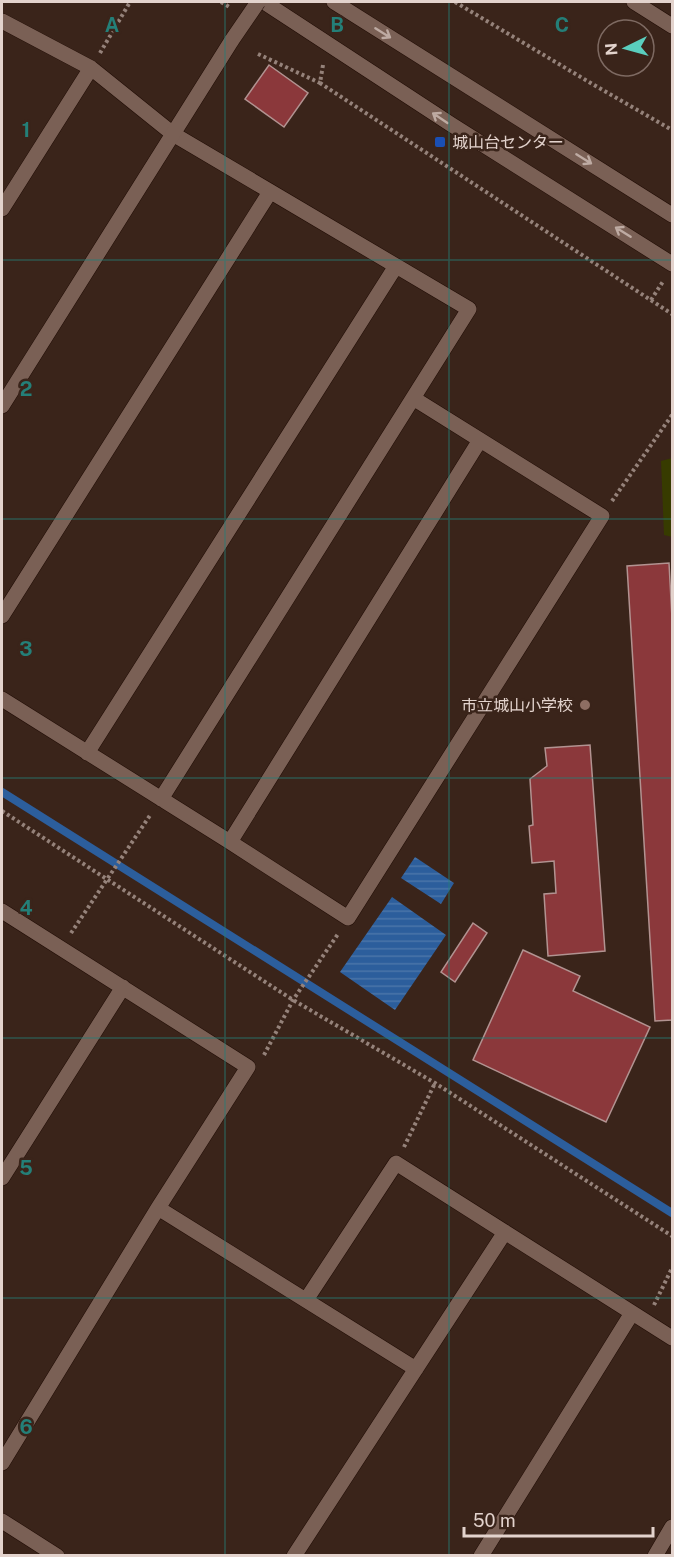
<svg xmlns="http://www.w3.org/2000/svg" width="674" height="1557" font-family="'Public Sans','Noto Sans JP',sans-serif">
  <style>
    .green { fill: #373b00 }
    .water { fill: url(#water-rules) }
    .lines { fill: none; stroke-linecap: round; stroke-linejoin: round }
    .stream { stroke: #2c5e9c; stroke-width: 8 }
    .building { fill: #8b383b; stroke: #b29391; stroke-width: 1.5 }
    .minor-casing { stroke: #200c05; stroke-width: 16 }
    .tertiary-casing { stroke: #200c05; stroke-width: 16 }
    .path { stroke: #95827a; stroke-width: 4; stroke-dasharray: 3 3; stroke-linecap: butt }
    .minor { stroke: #7a6055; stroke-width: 15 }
    .tertiary { stroke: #7a6055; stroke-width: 15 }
    .tertiary-bridge-casing { stroke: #200c05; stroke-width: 16; stroke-linecap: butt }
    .tertiary-bridge { stroke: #7a6055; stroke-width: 15 }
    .oneway { stroke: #beaba3 }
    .grid { fill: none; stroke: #247f78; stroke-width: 1.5; stroke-opacity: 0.55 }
    .transit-dot { fill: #1a4fb4; stroke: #3a241a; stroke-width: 2 }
    .education-dot { fill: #8d6e63; stroke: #3a241a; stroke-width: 2 }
    .labels { text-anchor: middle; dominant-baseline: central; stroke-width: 5; stroke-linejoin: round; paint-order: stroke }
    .poi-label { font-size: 16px; fill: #e3d3cd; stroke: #3a241a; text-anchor: start }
    .grid-label { font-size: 20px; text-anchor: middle; font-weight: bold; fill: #247f78; stroke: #3a241a; stroke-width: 5; stroke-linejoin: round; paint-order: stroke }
  </style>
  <defs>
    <pattern id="water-rules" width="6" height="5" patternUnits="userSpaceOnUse" patternTransform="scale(1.5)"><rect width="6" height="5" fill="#2c5e9c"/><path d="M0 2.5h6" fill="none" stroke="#4a74a9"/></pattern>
  </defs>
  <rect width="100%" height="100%" fill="#3a241a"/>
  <path class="green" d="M672,458v79l-8,-2 -3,-74z"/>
  <path class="water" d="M415,857l39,26 -13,21 -40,-26z
    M392,897l54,38 -51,75 -55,-38z"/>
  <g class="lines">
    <path class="stream" d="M2,792l670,421"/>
  </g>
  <path class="building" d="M269,65l39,28 -24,34 -39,-28z
    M669,563l3,55v402l-17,1 -28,-455z
    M590,745l15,206 -57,5 -4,-62 12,-1 -2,-32 -22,2 -3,-37 4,-1 -3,-46 17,-13 -2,-18z
    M473,923l14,10 -32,49 -14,-10z
    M523,950l57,26 -7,15 77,36 -44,95 -133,-62z"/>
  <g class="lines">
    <defs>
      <path id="minor" d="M634,2l38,24
        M2,21l89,47 82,66 296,175 -308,490
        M2,209l89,-141
        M2,616l268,-424
        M2,699l228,143 118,76 254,-402 -189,-118
        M87,753l309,-487
        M230,842l250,-402
        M2,911l246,156 -90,141 -156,255
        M2,1178l121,-191
        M158,1208l258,161
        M306,1300l90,-137 276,175
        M2,1521l55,35
        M294,1556l211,-324
        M481,1556l151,-243
        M655,1556l17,-29"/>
      <path id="tertiary" d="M264,2l188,123 220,139
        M334,2l338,213
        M2,406l230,-366"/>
    </defs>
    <use href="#minor" class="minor-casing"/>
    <use href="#tertiary" class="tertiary-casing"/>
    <path class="path" d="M221,2l10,6
      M455,2l139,83 78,45
      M100,53l30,-51
      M258,54l62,29
      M323,65l-3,18 352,231
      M651,300l13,-20
      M612,501l60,-86
      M2,811l291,189 142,83 237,153
      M71,933l80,-119
      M264,1055l29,-55 45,-66
      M404,1147l31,-64
      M654,1305l18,-37"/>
    <use href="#minor" class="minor"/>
    <use href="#tertiary" class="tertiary"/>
    <defs>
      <path id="tertiary-bridge" d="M232,40l26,-38"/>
    </defs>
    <use href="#tertiary-bridge" class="tertiary-bridge-casing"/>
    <use href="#tertiary-bridge" class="tertiary-bridge"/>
  </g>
  <defs><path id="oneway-shaft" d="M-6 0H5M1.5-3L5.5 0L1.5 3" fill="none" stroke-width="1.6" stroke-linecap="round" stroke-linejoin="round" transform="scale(1.5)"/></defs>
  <g class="oneway">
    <use href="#oneway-shaft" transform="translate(383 33) rotate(32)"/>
    <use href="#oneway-shaft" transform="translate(440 118) rotate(-146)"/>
    <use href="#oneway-shaft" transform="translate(584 159) rotate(32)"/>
    <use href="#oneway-shaft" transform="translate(623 232) rotate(-148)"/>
  </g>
  <path class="grid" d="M225,2v1554M449,2v1554M2,260h670M2,519h670M2,778h670M2,1038h670M2,1298h670"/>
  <rect class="transit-dot" x="434" y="136" width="12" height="12" rx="3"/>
  <circle class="education-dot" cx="585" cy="705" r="6"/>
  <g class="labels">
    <g class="poi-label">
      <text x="452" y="142">城山台センター</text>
      <text x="573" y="705" text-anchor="end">市立城山小学校</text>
    </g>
  </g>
  <g class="grid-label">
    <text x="112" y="32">A</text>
    <text x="337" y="32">B</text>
    <text x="562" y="32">C</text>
    <text x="26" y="137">1</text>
    <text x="26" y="396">2</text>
    <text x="26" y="656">3</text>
    <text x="26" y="915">4</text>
    <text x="26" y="1175">5</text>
    <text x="26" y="1434">6</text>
  </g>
  <rect width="674" height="1557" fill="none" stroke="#e3d3cd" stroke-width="6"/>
  <g transform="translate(626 48) rotate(265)"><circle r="28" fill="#3a241a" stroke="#7e6a62" stroke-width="1.5"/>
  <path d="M0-4.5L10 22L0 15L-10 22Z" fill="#5acebe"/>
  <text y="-9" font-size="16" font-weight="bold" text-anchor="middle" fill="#e3d3cd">N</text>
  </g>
  <path d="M464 1527v9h189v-9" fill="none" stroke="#e3d3cd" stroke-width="3"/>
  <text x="473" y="1527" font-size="18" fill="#e3d3cd" stroke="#3a241a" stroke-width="4.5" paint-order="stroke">50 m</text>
</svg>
